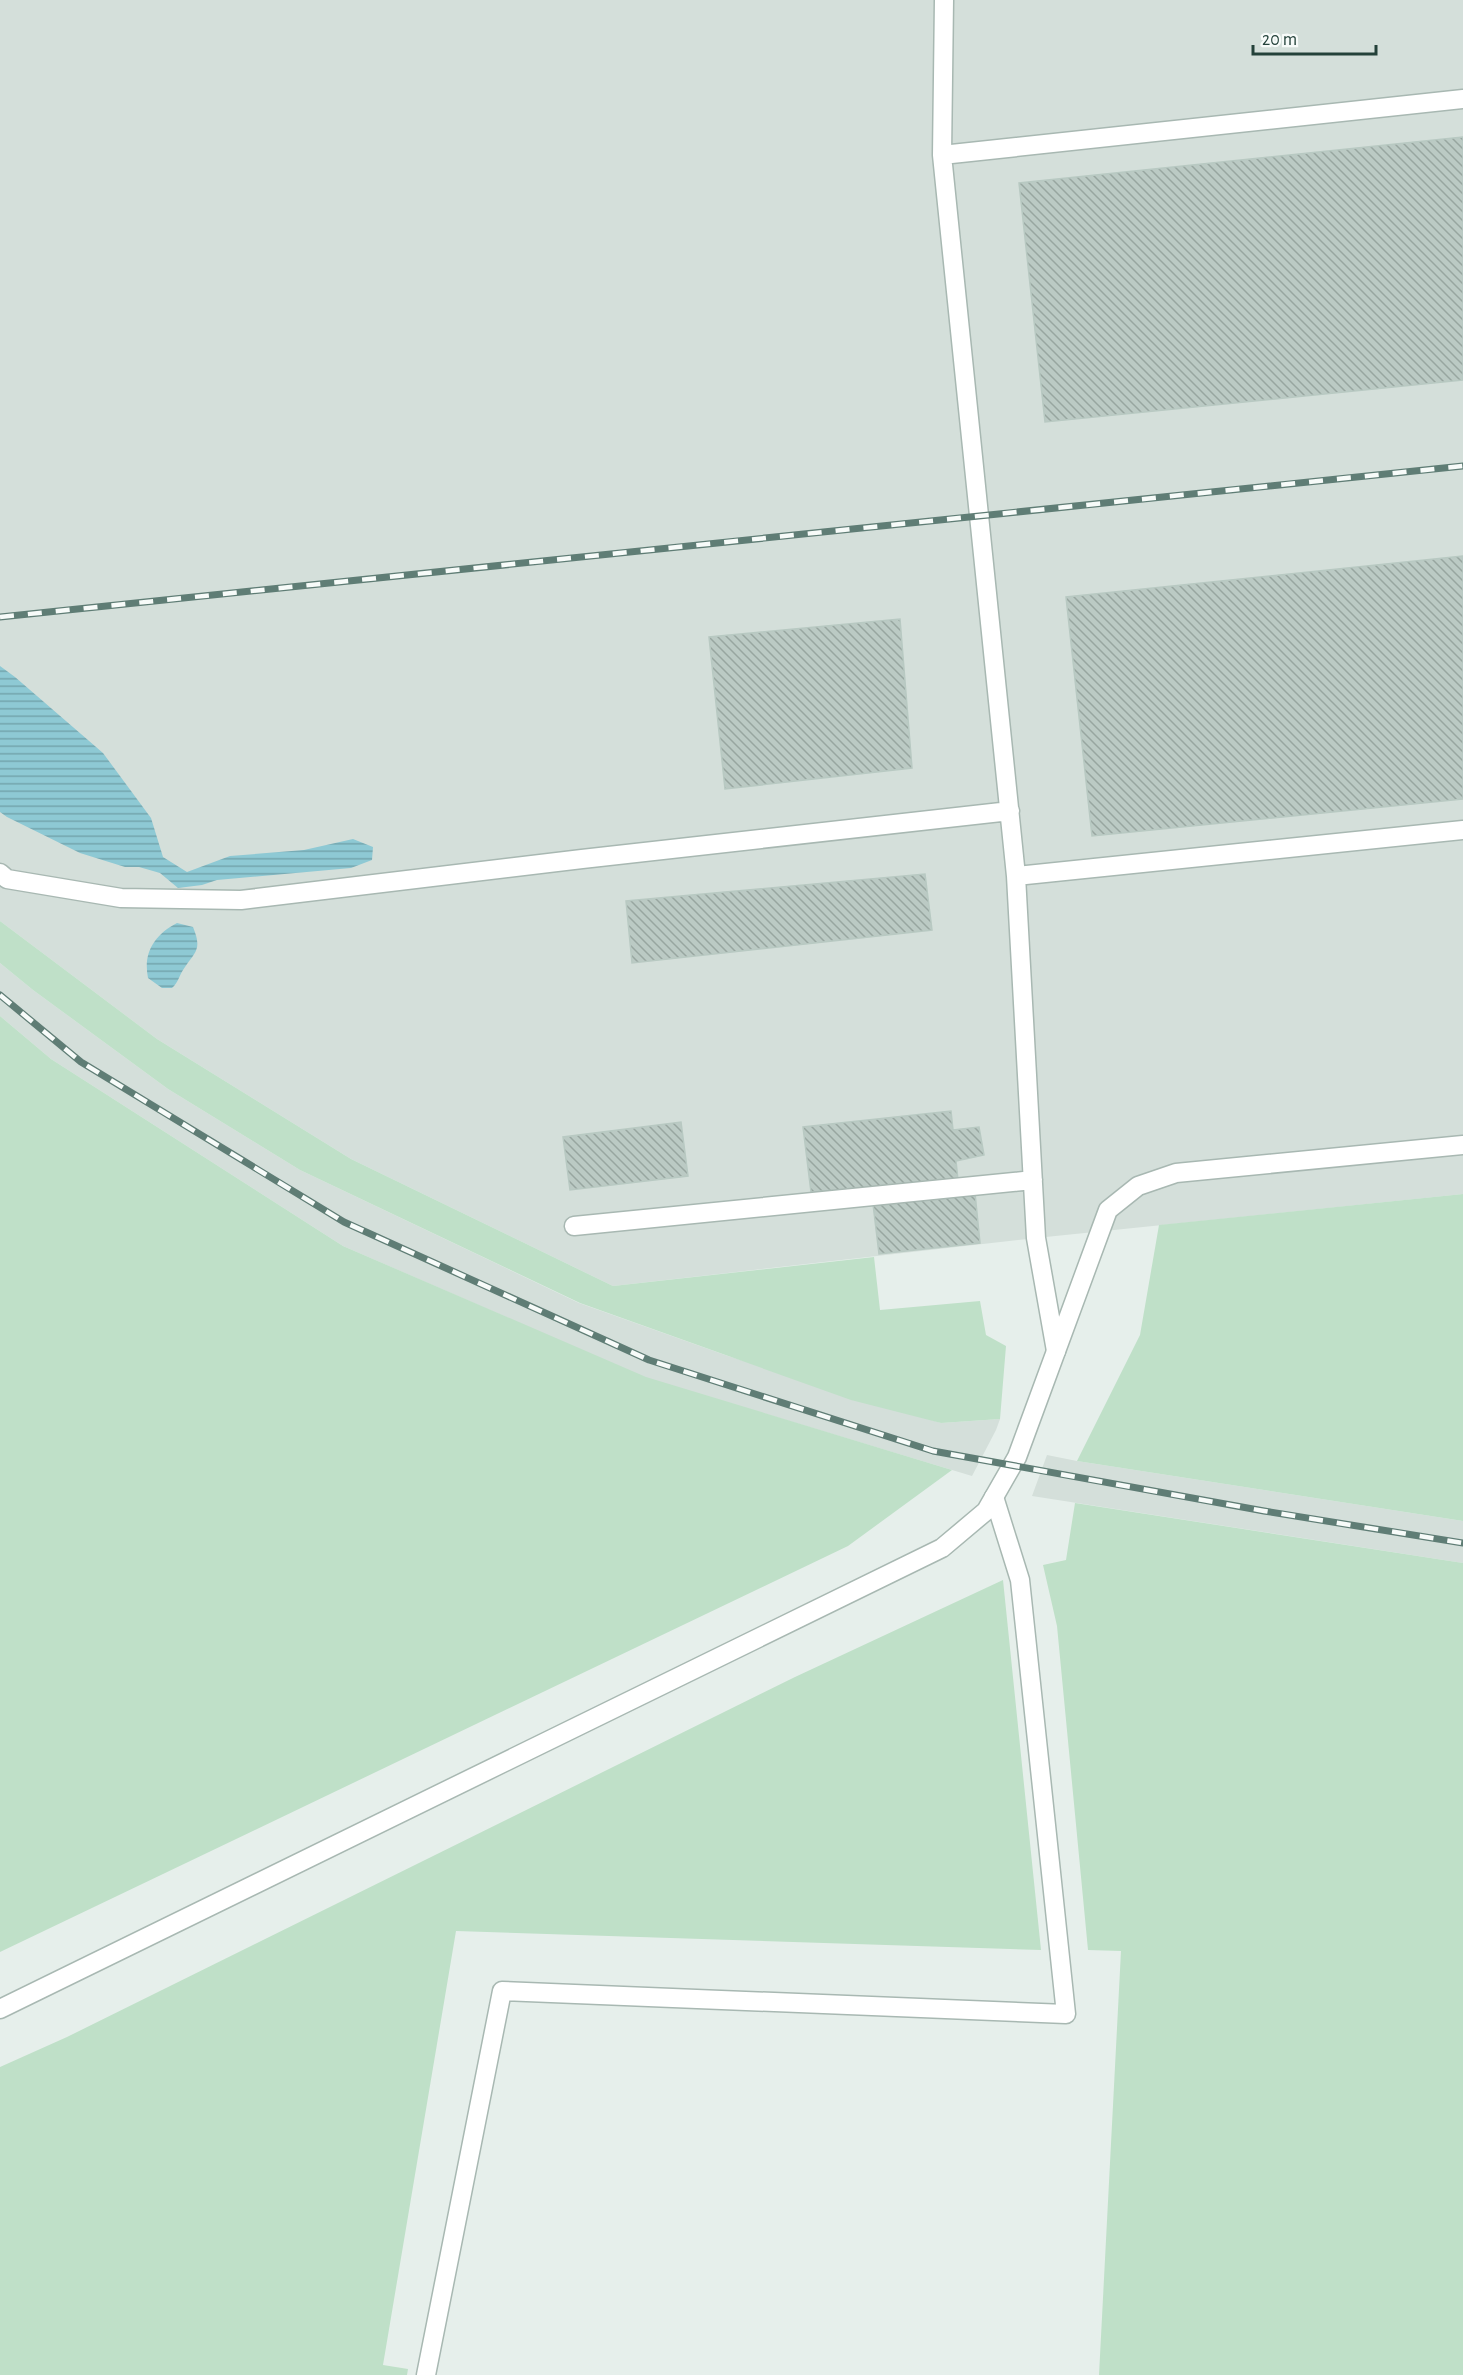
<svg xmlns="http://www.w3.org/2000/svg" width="1463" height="2375" font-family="'Alegreya Sans',sans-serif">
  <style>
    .built { fill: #d4dfda }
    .green { fill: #bfe0c8 }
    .water { fill: url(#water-rules) }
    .building { fill: url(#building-back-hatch); stroke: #b8c9c2; stroke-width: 1.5 }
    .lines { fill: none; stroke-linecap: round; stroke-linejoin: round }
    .lane-casing { stroke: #a8b8b2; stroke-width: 21 }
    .street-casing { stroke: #a8b8b2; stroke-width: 21 }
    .lane { stroke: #fff; stroke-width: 18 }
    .street { stroke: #fff; stroke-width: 18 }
    .rail-casing { stroke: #5f7d75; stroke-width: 7 }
    .rail { stroke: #f7fbf9; stroke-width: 4.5; stroke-dasharray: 14; stroke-linecap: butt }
  </style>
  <defs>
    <pattern id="water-rules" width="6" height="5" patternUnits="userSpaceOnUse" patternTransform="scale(1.5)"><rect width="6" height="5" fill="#8ec9d4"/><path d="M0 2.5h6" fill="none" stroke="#74a5ad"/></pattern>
    <pattern id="building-back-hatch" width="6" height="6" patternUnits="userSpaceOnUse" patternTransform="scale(1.5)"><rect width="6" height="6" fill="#bbcac4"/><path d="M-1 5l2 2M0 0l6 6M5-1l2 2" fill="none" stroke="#98a6a0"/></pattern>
  </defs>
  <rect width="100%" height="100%" fill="#e6efeb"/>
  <path class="built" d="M0,0h1463v1194l-427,44 -423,48 -262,-127 -194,-120 -157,-118z
    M0,963l33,27 135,99 132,81 279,133 149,53 213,67 59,-4 -4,11 -24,46 -326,-98 -303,-132 -292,-187 -51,-43z
    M1047,1455l30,6 386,60v42l-431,-67z"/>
  <path class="green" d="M0,921l157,118 194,120 262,127 261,-29 6,53 100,-9 6,34 20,11 -6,73 -59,4 -90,-23 -271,-97 -280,-133 -132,-81 -135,-99 -33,-27z
    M0,1016l51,43 292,187 303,131 306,93 -104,76 -848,406z
    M1463,1194v327l-386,-60 63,-126 19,-110z
    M1075,1503l388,60v812h-364l22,-424 -33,-1 -31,-324 -14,-61 23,-5z
    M1003,1580l38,370 -585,-19 -73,434 25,4 -1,6h-407v-308l67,-30 728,-360z"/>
  <path class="water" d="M0,666l15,11 88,76 48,65 12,39 24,15 43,-16 74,-6 49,-11 20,8 -1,13 -21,8 -134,12 -15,5 -24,3 -18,-15 -21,-6h-14l-45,-14 -73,-36 -7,-5z
    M177,923l16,4c9,22 3,24 -8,40 -6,8 -6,15 -13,21h-10l-14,-10c-5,-25 6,-43 29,-55z"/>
  <path class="building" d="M1463,137v243l-418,42 -26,-239z
    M1463,556v243l-371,37 -26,-239z
    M900,619l12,149 -187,21 -16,-152z
    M925,874l7,56 -300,33 -6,-62z
    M951,1111l2,19 26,-3 5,28 -28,6 2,19 -147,12 -8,-65z
    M681,1122l7,54 -118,14 -7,-53z
    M975,1193l5,50 -101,11 -6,-50z"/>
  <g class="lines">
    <defs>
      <path id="lane" d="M942,155l2,-155
        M0,873l7,6 114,19 120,2 341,-41 428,-48
        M1016,876l-74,-721 521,-56
        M574,1226l459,-46
        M1056,1351l-20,-113 -20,-362 447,-46
        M426,2375l76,-384 564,23 -46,-434 -26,-83"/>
      <path id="street" d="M0,2009l942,-461 44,-37 31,-54 91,-247 30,-24 38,-13 287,-28"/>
    </defs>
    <use href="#lane" class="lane-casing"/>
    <use href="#street" class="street-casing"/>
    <use href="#lane" class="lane"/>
    <use href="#street" class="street"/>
    <defs>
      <path id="rail" d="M0,617l1463,-151
        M0,995l81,67 263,160 305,138 284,91 331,60 199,32"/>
    </defs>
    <use href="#rail" class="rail-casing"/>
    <use href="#rail" class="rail"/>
  </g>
  <path d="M1253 45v9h123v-9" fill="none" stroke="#24423a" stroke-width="3"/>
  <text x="1262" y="45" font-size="18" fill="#24423a" stroke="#f7fbf9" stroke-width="4.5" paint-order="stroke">20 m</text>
</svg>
